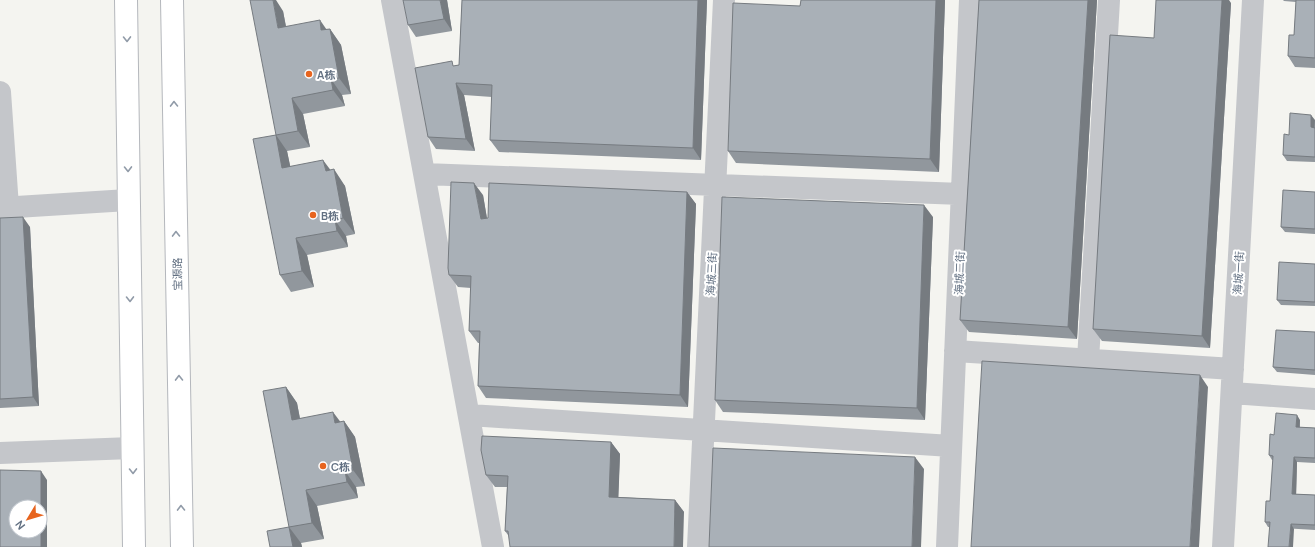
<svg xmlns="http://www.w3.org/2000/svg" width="1315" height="547" font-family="Manrope,'Noto Sans SC',sans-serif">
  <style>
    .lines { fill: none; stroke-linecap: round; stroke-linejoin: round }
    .major-casing { stroke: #b4b7bc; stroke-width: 24 }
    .minor { stroke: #c4c6ca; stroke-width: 22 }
    .major { stroke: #fff; stroke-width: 22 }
    .wall { fill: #91979d }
    .shaded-wall { fill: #767b80 }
    .building { fill: #a9b0b7; stroke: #767b80; fill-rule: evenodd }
    .oneway { stroke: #919ba8 }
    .poi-dot { fill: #e7641e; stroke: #fff; stroke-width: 1.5 }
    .labels { text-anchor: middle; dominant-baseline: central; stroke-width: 4; stroke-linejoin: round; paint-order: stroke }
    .poi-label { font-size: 11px; font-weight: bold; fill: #627082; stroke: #fff; text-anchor: start }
    .street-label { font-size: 11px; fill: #627082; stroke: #fff }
  </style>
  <rect width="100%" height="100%" fill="#f4f4f0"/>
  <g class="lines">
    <defs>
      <path id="major" d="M126,0l8,547
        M172,0l10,547"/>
    </defs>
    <use href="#major" class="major-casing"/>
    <path class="minor" d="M392,0l101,547
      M0,92l8,115
      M424,174l538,20
      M0,208l128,-8
      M955,351l278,18
      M1088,360l21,-360
      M1232,393l83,6
      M469,415l482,31
      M0,453l132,-5
      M698,547l26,-547
      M947,547l23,-547
      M1223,547l30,-547"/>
    <use href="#major" class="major"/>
  </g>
  <path class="wall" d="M447,0l5,31 -36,6 -8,-12z
    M462,0h245l-6,160 -202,-8 -9,-12 2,-43 -28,-2 11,56 -39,-2 -8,-12 27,-71 4,-1z
    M801,0h144l-6,172 -203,-9 -8,-12 72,-145z
    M979,0h118l-20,339 -108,-7 -9,-12z
    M1283,0h32v68l-20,-1 -7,-11 6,-21 2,-33 -12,-1z
    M1231,3l-21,345 -108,-7 -9,-12 61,-291z
    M283,11l3,15 40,4 4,-1 11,16 10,49 -9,1 3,11 -42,8 7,33 -23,4 3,15 40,4 15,16 10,48 -9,2 2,11 -41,8 7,32 -23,5 -11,-17 -4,-140z
    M1315,120v42l-28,-1 -4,-6 6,-20z
    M687,192l9,12 -8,203 -202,-9 -8,-12 1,-43h-1l-9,-12 2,-43 -13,-1 -9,-12 34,-80 4,23z
    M1315,192v42l-30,-2 -4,-5z
    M933,217l-8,203 -202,-8 -8,-12z
    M0,218l30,9 9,179 -39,2z
    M1315,264v42l-34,-1 -4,-5z
    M1315,332v43l-38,-3 -4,-5z
    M286,387l11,16 3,15 40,4 4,-1 11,16 10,49 -9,1 2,11 -41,8 7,33 -23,4 1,4h-32l19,-20z
    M1300,420v7l15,1v35l-18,-1 -1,32 19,1v35l-47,-3 -3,-5 5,-21 3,-41h-1l-3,-5 5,-20z
    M611,442l9,12 -2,43 57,3 9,12 -176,23 -3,-4 2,-44h-12l-9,-12z"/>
  <path class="shaded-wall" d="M273,0h3l7,11 6,33 -11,-16z
    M440,0h7l5,31 -8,-12z
    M698,0h9l-6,160 -8,-12z
    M936,0h9l-6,172 -9,-13z
    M1088,0h9l-20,339 -9,-12z
    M1222,0h7l2,3 -21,345 -8,-12z
    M320,20l11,16 -10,-6z
    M330,29l11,16 10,49 -12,-16z
    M331,79l11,16 3,11 -12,-16z
    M456,83l8,12 11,56 -9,-12z
    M292,98l11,16 7,33 -12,-16z
    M1311,115l4,5 -1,12 -3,-5z
    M276,135l11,16 7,33 -12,-16z
    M323,160l12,16 -9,-5z
    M334,169l11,17 10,48 -12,-16z
    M474,183l9,12 6,36 -8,-12z
    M687,192l9,12 -8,203 -8,-12z
    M924,205l9,12 -8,203 -8,-12z
    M23,217l7,10 9,179 -6,-9z
    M335,220l11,16 2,11 -11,-16z
    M296,238l11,17 7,32 -12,-16z
    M1200,375l8,12 -9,160h-9z
    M286,387l11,16 6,33 -11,-16z
    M333,412l12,16 -10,-5z
    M1297,415l3,5 -1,12 -3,-5z
    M344,421l11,16 10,49 -12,-16z
    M611,442l9,12 -2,55 -9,-12z
    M915,457l9,12 -3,78h-9z
    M1294,457l3,5 -1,37 -4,-5z
    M41,471l6,9v67h-6z
    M345,471l11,16 2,11 -11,-16z
    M306,490l11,16 7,33 -12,-16z
    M675,500l9,12 -1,35h-9z
    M1291,524l3,5 -1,18h-4z
    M289,527l12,16 1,4h-9z"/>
  <path class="building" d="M250,0h23l5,28 42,-8 1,10 9,-1 9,49 -8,1 2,11 -41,8 6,33 -22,4z
    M403,0h37l4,19 -36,6z
    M462,0h236l-5,148 -203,-8 2,-55 -36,-2 10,56 -38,-2 -13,-69 37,-7 1,5 6,-1z
    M801,0h135l-6,159 -202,-8 5,-148 67,3z
    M979,0h109l-20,327 -108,-7z
    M1156,0h66l-20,336 -109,-7 17,-294 44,3z
    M1296,0h19v58l-27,-2 1,-21h5z
    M1290,113l21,2v12l4,1v29l-32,-2 1,-21 5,1z
    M276,135l6,33 41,-8 3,11 8,-2 9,49 -8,2 2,11 -41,7 6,33 -22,4 -27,-136z
    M451,182l23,1 7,36 7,-1 1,-35 198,9 -7,203 -202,-9 2,-55h-11l2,-55 -22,-1 -1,-7z
    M1283,190l32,2v37l-34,-2z
    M722,197l202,8 -7,203 -202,-8z
    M23,217l10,180 -33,2v-181z
    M1279,262l36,2v38l-38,-2z
    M1276,330l39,2v38l-42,-3z
    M982,361l218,14 -10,172h-219z
    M286,387l6,33 41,-8 2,11 9,-2 9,49 -8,1 2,11 -41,8 6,33 -23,4 -26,-136z
    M1276,413l21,2 -1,12 19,1v30l-21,-1 -2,37 23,1v30l-24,-1 -2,23h-21l2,-25h-5l1,-21h4l3,-45 -4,-1 1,-21 4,1z
    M482,436l129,6 -2,55 66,3 -1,47h-164l-2,-16h-3l3,-55 -22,-1 -5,-25z
    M713,448l202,9 -3,90h-203z
    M0,470l41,1v76h-41zM16,507h24v24h-24z
    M289,527l4,20h-23l-3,-16z"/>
  <defs><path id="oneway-chevron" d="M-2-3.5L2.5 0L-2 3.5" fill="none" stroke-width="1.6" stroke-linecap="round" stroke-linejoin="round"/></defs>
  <g class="oneway">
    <use href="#oneway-chevron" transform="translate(127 39) rotate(89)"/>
    <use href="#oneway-chevron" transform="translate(174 104) rotate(-91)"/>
    <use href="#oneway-chevron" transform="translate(128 169) rotate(89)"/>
    <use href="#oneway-chevron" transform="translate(176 234) rotate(-91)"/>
    <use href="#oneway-chevron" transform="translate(130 299) rotate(89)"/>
    <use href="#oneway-chevron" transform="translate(179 378) rotate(-91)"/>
    <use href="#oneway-chevron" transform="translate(133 471) rotate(89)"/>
    <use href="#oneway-chevron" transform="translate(181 508) rotate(-91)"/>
  </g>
  <g class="poi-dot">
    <circle cx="309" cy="74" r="4"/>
    <circle cx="313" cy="215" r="4"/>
    <circle cx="323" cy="466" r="4"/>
  </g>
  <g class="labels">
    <g class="poi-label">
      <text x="317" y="74">A栋</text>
      <text x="321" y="215">B栋</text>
      <text x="331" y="466">C栋</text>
    </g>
    <g class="street-label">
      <text transform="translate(959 273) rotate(-88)">海城二街</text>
      <text transform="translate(1238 273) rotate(-87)">海城一街</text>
      <text transform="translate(177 274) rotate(-91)">宝源路</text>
      <text transform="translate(711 274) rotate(-87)">海城三街</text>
    </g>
  </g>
  <g transform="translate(28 519) rotate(232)"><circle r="19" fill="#ffffff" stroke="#c0c6cd"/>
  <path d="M0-3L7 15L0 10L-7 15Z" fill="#e7641e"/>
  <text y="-6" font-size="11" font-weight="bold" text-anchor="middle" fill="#627082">N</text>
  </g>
</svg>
